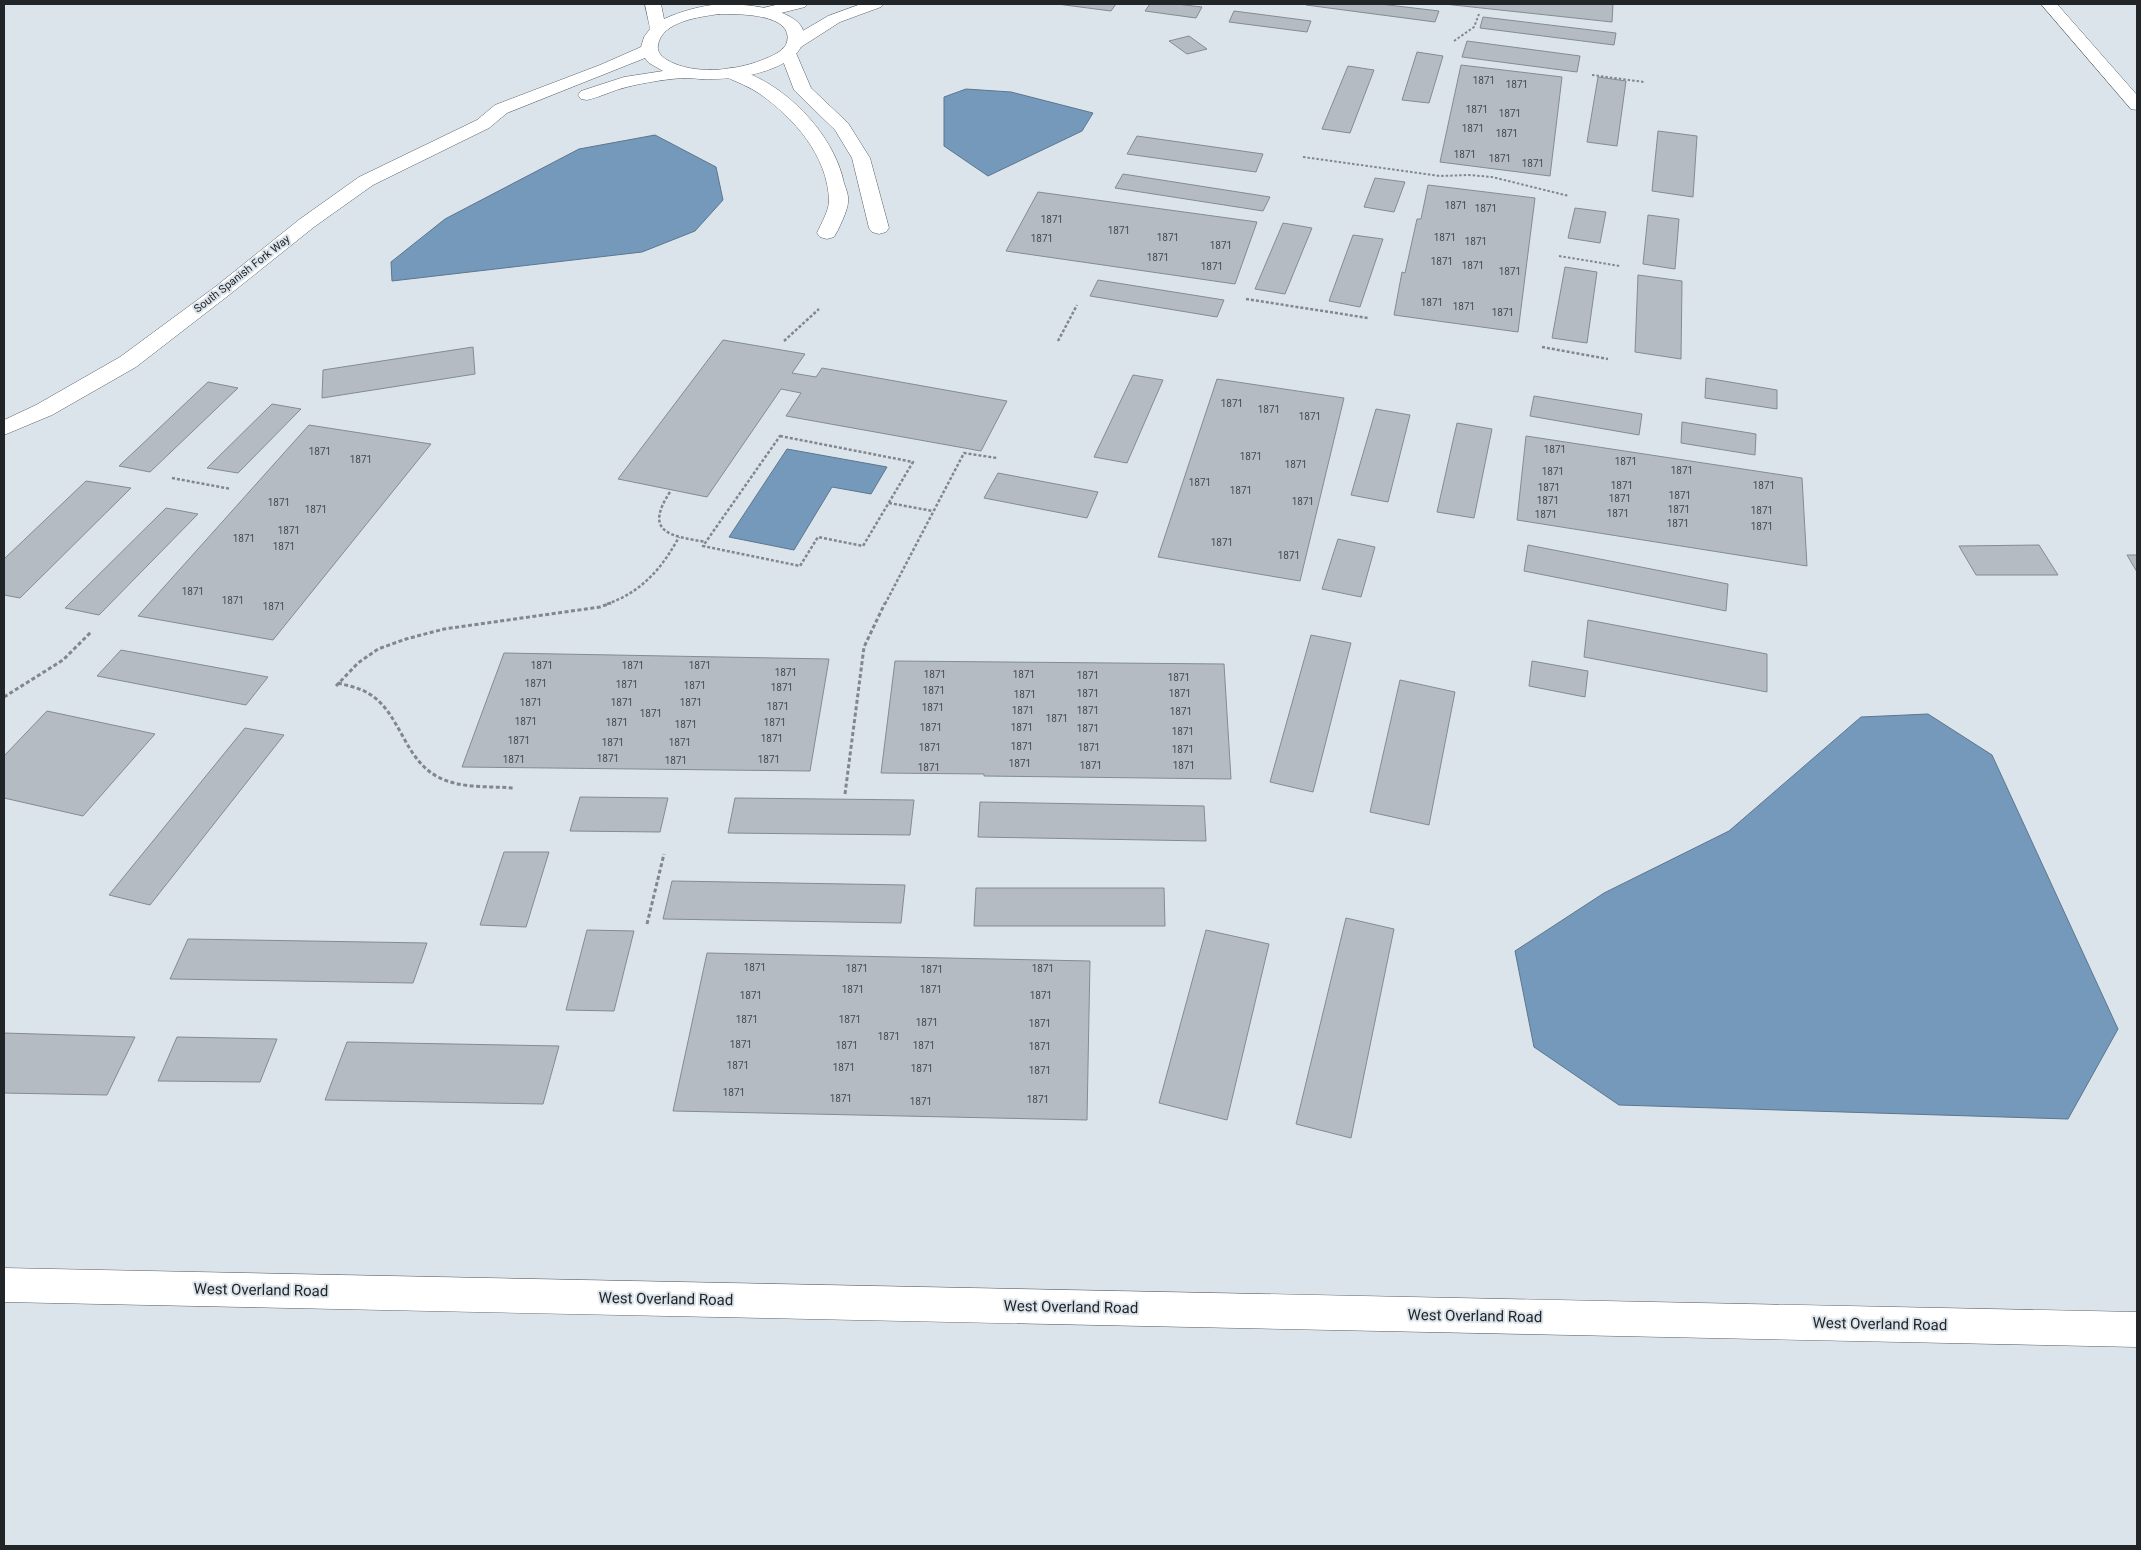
<svg xmlns="http://www.w3.org/2000/svg" width="2141" height="1550" font-family="Roboto,sans-serif">
  <style>
    .water { fill: #7599bb; stroke: #5c768f }
    .building { fill: #b4bbc3; stroke: #848b92 }
    .lines { fill: none; stroke-linecap: round; stroke-linejoin: round }
    .service-casing { stroke: #596066; stroke-width: 1 }
    .minor-casing { stroke: #596066; stroke-width: 1 }
    .tertiary-casing { stroke: #596066; stroke-width: 1 }
    .path-far2 { stroke: #81878c; stroke-width: 2; stroke-dasharray: 2.5 2; stroke-linecap: butt }
    .path-far1 { stroke: #81878c; stroke-width: 2.5; stroke-dasharray: 3 2; stroke-linecap: butt }
    .path { stroke: #81878c; stroke-width: 3; stroke-dasharray: 4 2.5; stroke-linecap: butt }
    .service { fill: #fff; fill-rule: evenodd }
    .minor { fill: #fff; fill-rule: evenodd }
    .tertiary { fill: #fff; fill-rule: evenodd }
    .labels { text-anchor: middle; dominant-baseline: central; stroke-width: 4; stroke-linejoin: round; paint-order: stroke }
    .number-label { font-size: 10px; fill: #464a4f }
    .far-street-label { font-size: 11px; fill: #222528; stroke: #dce4eb }
    .near-street-label { font-size: 15px; fill: #222528; stroke: #dce4eb }
  </style>
  <rect width="100%" height="100%" fill="#dce4eb"/>
  <path class="water" d="M966,89l45,3 82,21 -11,18 -94,45 -44,-30v-49z
    M655,135l61,32 7,33 -28,31 -53,21 -250,29 -1,-19 54,-43 134,-70z
    M787,449l100,18 -16,27 -39,-7 -38,63 -65,-13z
    M1928,714l64,41 126,274 -50,90 -449,-14 -85,-58 -19,-96 89,-58 125,-62 132,-114z"/>
  <path class="building" d="M1057,4h59l-5,7z
    M1150,4h26l26,3 -6,11 -51,-7z
    M1307,4h73l59,7 -4,11 -129,-17z
    M1444,4h169l-1,18z
    M1234,11l77,10 -4,11 -78,-10z
    M1483,17l133,16 -2,12 -134,-17z
    M1189,36l18,13 -20,5 -18,-13z
    M1467,41l113,15 -3,16 -115,-15z
    M1417,52l26,4 -14,47 -27,-3z
    M1461,65l101,12 -12,99 -110,-14z
    M1348,66l26,4 -24,63 -28,-4z
    M1598,77l28,4 -9,65 -30,-4z
    M1658,131l39,5 -4,61 -41,-6z
    M1137,136l126,18 -7,18 -129,-18z
    M1123,174l147,23 -7,14 -148,-23z
    M1375,178l30,4 -11,30 -30,-5z
    M1428,185l107,13 -17,134 -124,-17 8,-43 3,1 12,-54h4z
    M1038,192l219,30 -22,62 -229,-33z
    M1575,208l31,4 -6,31 -32,-5z
    M1648,215l31,4 -4,50 -32,-5z
    M1283,223l29,5 -27,66 -30,-5z
    M1353,235l30,4 -23,68 -31,-6z
    M1565,267l32,5 -10,71 -35,-5z
    M1638,275l44,6 -1,78 -46,-7z
    M1098,280l126,20 -7,17 -127,-21z
    M723,340l82,14 -13,19 24,4 6,-9 185,33 -26,50 -195,-35 15,-23 -20,-4 -74,108 -89,-18z
    M473,347l2,27 -153,24 1,-28z
    M1133,375l30,5 -36,83 -33,-6z
    M1706,378l71,12v19l-72,-11z
    M1217,379l127,19 -44,183 -142,-24z
    M208,382l30,6 -88,84 -31,-6z
    M1534,396l108,18 -3,21 -109,-19z
    M272,404l29,5 -63,64 -31,-5z
    M1376,409l34,6 -22,87 -37,-7z
    M1682,422l74,12 -1,21 -74,-12z
    M1457,423l35,6 -18,89 -37,-6z
    M309,425l122,19 -158,196 -135,-24z
    M1526,436l276,42 5,88 -290,-46z
    M998,473l100,19 -11,26 -103,-20z
    M86,481l45,7 -111,110 -16,-3v-36z
    M166,508l32,6 -99,101 -34,-7z
    M1338,539l37,8 -14,50 -39,-8z
    M1528,545l200,39 -2,27 -202,-40z
    M2039,545l19,30h-82l-17,-29z
    M2127,555h10v17z
    M1588,620l179,34v38l-183,-35z
    M1311,635l40,8 -38,149 -43,-10z
    M121,650l147,27 -22,28 -149,-29z
    M504,653l325,6 -19,112 -348,-4z
    M895,661l329,3 7,115 -247,-3v-2l-103,-1z
    M1532,661l56,10 -3,26 -56,-11z
    M1400,680l55,12 -26,133 -59,-13z
    M47,711l108,23 -72,82 -79,-18v-42z
    M245,728l39,7 -134,170 -41,-10z
    M580,797l88,1 -8,34 -90,-1z
    M735,798l179,2 -4,35 -182,-2z
    M980,802l224,4 2,35 -228,-4z
    M504,852h45l-23,75 -46,-2z
    M672,881l233,4 -4,38 -238,-4z
    M976,888h188l1,38h-191z
    M1346,918l48,11 -43,209 -55,-14z
    M587,930l47,1 -20,80 -48,-1z
    M1206,930l63,14 -42,176 -68,-17z
    M188,939l239,4 -14,40 -243,-4z
    M707,953l383,8 -3,159 -414,-9z
    M4,1033l131,4 -28,58 -103,-2z
    M177,1037l100,2 -17,43 -102,-1z
    M347,1042l212,4 -16,58 -218,-4z"/>
  <g class="lines">
    <defs>
      <path id="service" d="M788,48l6,1 2,4 15,35 37,35 22,35 19,70 -3,4 -7,2 -7,-2 -3,-4 -17,-70 -17,-28 -41,-40 -14,-37 2,-4z
        M732,68c50,12 102,65 112,115 2,6 5,13 4,19 0,8 -10,29 -14,35l-7,2 -7,-2 -3,-4c4,-9 12,-23 12,-32 -1,-45 -35,-83 -69,-107 -10,-7 -23,-12 -34,-17l-3,-4 3,-4z"/>
      <path id="minor" d="M780,4h27l-2,3 -40,10 -6,-2 -2,-3 2,-3z
        M861,4h22l-2,3 -41,15 -39,25h-12l-2,-4 2,-4 39,-23z
        M2041,4h16l80,91v15l-6,-1z"/>
      <path id="tertiary" d="M645,4h16l3,15c17,-8 37,-13 55,-15 21,-1 87,4 85,33 -1,12 -10,20 -20,26 -22,12 -50,16 -74,16 -8,1 -15,-1 -23,-1 -15,0 -45,5 -60,9 -14,3 -26,10 -40,13l-6,-1 -3,-4 3,-4 43,-14 39,-6 -14,-8 -4,-5 -138,55 -18,15 -116,57 -59,42 -85,68 -93,72 -84,48 -48,20v-15l32,-15 84,-48 95,-70 85,-68 59,-42 118,-57 18,-15 105,-40 41,-18 3,-10 6,-8zM719,14c18,0 75,-1 68,28 -2,8 -13,13 -20,16 -27,12 -67,17 -94,5 -7,-3 -17,-9 -15,-18 4,-24 42,-28 61,-31z
        M4,1268l2133,44v35l-2133,-45z"/>
    </defs>
    <use href="#service" class="service-casing"/>
    <use href="#minor" class="minor-casing"/>
    <use href="#tertiary" class="tertiary-casing"/>
    <path class="path-far2" d="M1454,41l20,-14 5,-13
      M1592,75l52,7
      M1303,157l137,19 29,-1 23,2 77,19
      M1559,256l61,10"/>
    <path class="path-far1" d="M1246,299l122,19
      M784,341l35,-32
      M1058,341l19,-36
      M1542,347l66,12
      M780,436l133,26 -50,84 -45,-9 -18,29 -97,-20z
      M172,478l59,11
      M670,492c-27,41 1,44 36,50
      M889,503l44,8
      M607,604c35,-12 55,-36 72,-67
      M885,604l79,-151 33,5"/>
    <path class="path" d="M338,683c11,3 23,5 33,12 30,20 33,64 67,82 23,12 51,9 76,11
      M336,686l22,-23 20,-14 28,-10 38,-10 156,-22 11,-4
      M4,697l59,-37 28,-28
      M845,794l19,-147 21,-44
      M647,924l17,-70"/>
    <use href="#service" class="service"/>
    <use href="#minor" class="minor"/>
    <use href="#tertiary" class="tertiary"/>
  </g>
  <g class="labels">
    <g class="number-label">
      <text x="1484" y="80">1871</text>
      <text x="1517" y="84">1871</text>
      <text x="1477" y="109">1871</text>
      <text x="1510" y="113">1871</text>
      <text x="1473" y="128">1871</text>
      <text x="1507" y="133">1871</text>
      <text x="1465" y="154">1871</text>
      <text x="1500" y="158">1871</text>
      <text x="1533" y="163">1871</text>
      <text x="1456" y="205">1871</text>
      <text x="1486" y="208">1871</text>
      <text x="1052" y="219">1871</text>
      <text x="1119" y="230">1871</text>
      <text x="1168" y="237">1871</text>
      <text x="1445" y="237">1871</text>
      <text x="1042" y="238">1871</text>
      <text x="1476" y="241">1871</text>
      <text x="1221" y="245">1871</text>
      <text x="1158" y="257">1871</text>
      <text x="1442" y="261">1871</text>
      <text x="1473" y="265">1871</text>
      <text x="1212" y="266">1871</text>
      <text x="1510" y="271">1871</text>
      <text x="1432" y="302">1871</text>
      <text x="1464" y="306">1871</text>
      <text x="1503" y="312">1871</text>
      <text x="1232" y="403">1871</text>
      <text x="1269" y="409">1871</text>
      <text x="1310" y="416">1871</text>
      <text x="1555" y="449">1871</text>
      <text x="320" y="451">1871</text>
      <text x="1251" y="456">1871</text>
      <text x="361" y="459">1871</text>
      <text x="1626" y="461">1871</text>
      <text x="1296" y="464">1871</text>
      <text x="1682" y="470">1871</text>
      <text x="1553" y="471">1871</text>
      <text x="1200" y="482">1871</text>
      <text x="1622" y="485">1871</text>
      <text x="1764" y="485">1871</text>
      <text x="1549" y="487">1871</text>
      <text x="1241" y="490">1871</text>
      <text x="1680" y="495">1871</text>
      <text x="1620" y="498">1871</text>
      <text x="1548" y="500">1871</text>
      <text x="1303" y="501">1871</text>
      <text x="279" y="502">1871</text>
      <text x="316" y="509">1871</text>
      <text x="1679" y="509">1871</text>
      <text x="1762" y="510">1871</text>
      <text x="1618" y="513">1871</text>
      <text x="1546" y="514">1871</text>
      <text x="1678" y="523">1871</text>
      <text x="1762" y="526">1871</text>
      <text x="289" y="530">1871</text>
      <text x="244" y="538">1871</text>
      <text x="1222" y="542">1871</text>
      <text x="284" y="546">1871</text>
      <text x="1289" y="555">1871</text>
      <text x="193" y="591">1871</text>
      <text x="233" y="600">1871</text>
      <text x="274" y="606">1871</text>
      <text x="542" y="665">1871</text>
      <text x="633" y="665">1871</text>
      <text x="700" y="665">1871</text>
      <text x="786" y="672">1871</text>
      <text x="935" y="674">1871</text>
      <text x="1024" y="674">1871</text>
      <text x="1088" y="675">1871</text>
      <text x="1179" y="677">1871</text>
      <text x="536" y="683">1871</text>
      <text x="627" y="684">1871</text>
      <text x="695" y="685">1871</text>
      <text x="782" y="687">1871</text>
      <text x="934" y="690">1871</text>
      <text x="1088" y="693">1871</text>
      <text x="1180" y="693">1871</text>
      <text x="1025" y="694">1871</text>
      <text x="531" y="702">1871</text>
      <text x="622" y="702">1871</text>
      <text x="691" y="702">1871</text>
      <text x="778" y="706">1871</text>
      <text x="933" y="707">1871</text>
      <text x="1023" y="710">1871</text>
      <text x="1088" y="710">1871</text>
      <text x="1181" y="711">1871</text>
      <text x="651" y="713">1871</text>
      <text x="1057" y="718">1871</text>
      <text x="526" y="721">1871</text>
      <text x="617" y="722">1871</text>
      <text x="775" y="722">1871</text>
      <text x="686" y="724">1871</text>
      <text x="931" y="727">1871</text>
      <text x="1022" y="727">1871</text>
      <text x="1088" y="728">1871</text>
      <text x="1183" y="731">1871</text>
      <text x="772" y="738">1871</text>
      <text x="519" y="740">1871</text>
      <text x="613" y="742">1871</text>
      <text x="680" y="742">1871</text>
      <text x="1022" y="746">1871</text>
      <text x="930" y="747">1871</text>
      <text x="1089" y="747">1871</text>
      <text x="1183" y="749">1871</text>
      <text x="608" y="758">1871</text>
      <text x="514" y="759">1871</text>
      <text x="769" y="759">1871</text>
      <text x="676" y="760">1871</text>
      <text x="1020" y="763">1871</text>
      <text x="1091" y="765">1871</text>
      <text x="1184" y="765">1871</text>
      <text x="929" y="767">1871</text>
      <text x="755" y="967">1871</text>
      <text x="857" y="968">1871</text>
      <text x="1043" y="968">1871</text>
      <text x="932" y="969">1871</text>
      <text x="853" y="989">1871</text>
      <text x="931" y="989">1871</text>
      <text x="751" y="995">1871</text>
      <text x="1041" y="995">1871</text>
      <text x="747" y="1019">1871</text>
      <text x="850" y="1019">1871</text>
      <text x="927" y="1022">1871</text>
      <text x="1040" y="1023">1871</text>
      <text x="889" y="1036">1871</text>
      <text x="741" y="1044">1871</text>
      <text x="847" y="1045">1871</text>
      <text x="924" y="1045">1871</text>
      <text x="1040" y="1046">1871</text>
      <text x="738" y="1065">1871</text>
      <text x="844" y="1067">1871</text>
      <text x="922" y="1068">1871</text>
      <text x="1040" y="1070">1871</text>
      <text x="734" y="1092">1871</text>
      <text x="841" y="1098">1871</text>
      <text x="1038" y="1099">1871</text>
      <text x="921" y="1101">1871</text>
    </g>
    <g class="far-street-label">
      <text transform="translate(242 274) rotate(-38)">South Spanish Fork Way</text>
    </g>
    <g class="near-street-label">
      <text transform="translate(261 1290) rotate(1)">West Overland Road</text>
      <text transform="translate(666 1299) rotate(1)">West Overland Road</text>
      <text transform="translate(1071 1307) rotate(1)">West Overland Road</text>
      <text transform="translate(1475 1316) rotate(1)">West Overland Road</text>
      <text transform="translate(1880 1324) rotate(1)">West Overland Road</text>
    </g>
  </g>
  <rect width="2141" height="1550" fill="none" stroke="#222528" stroke-width="10"/>
</svg>
